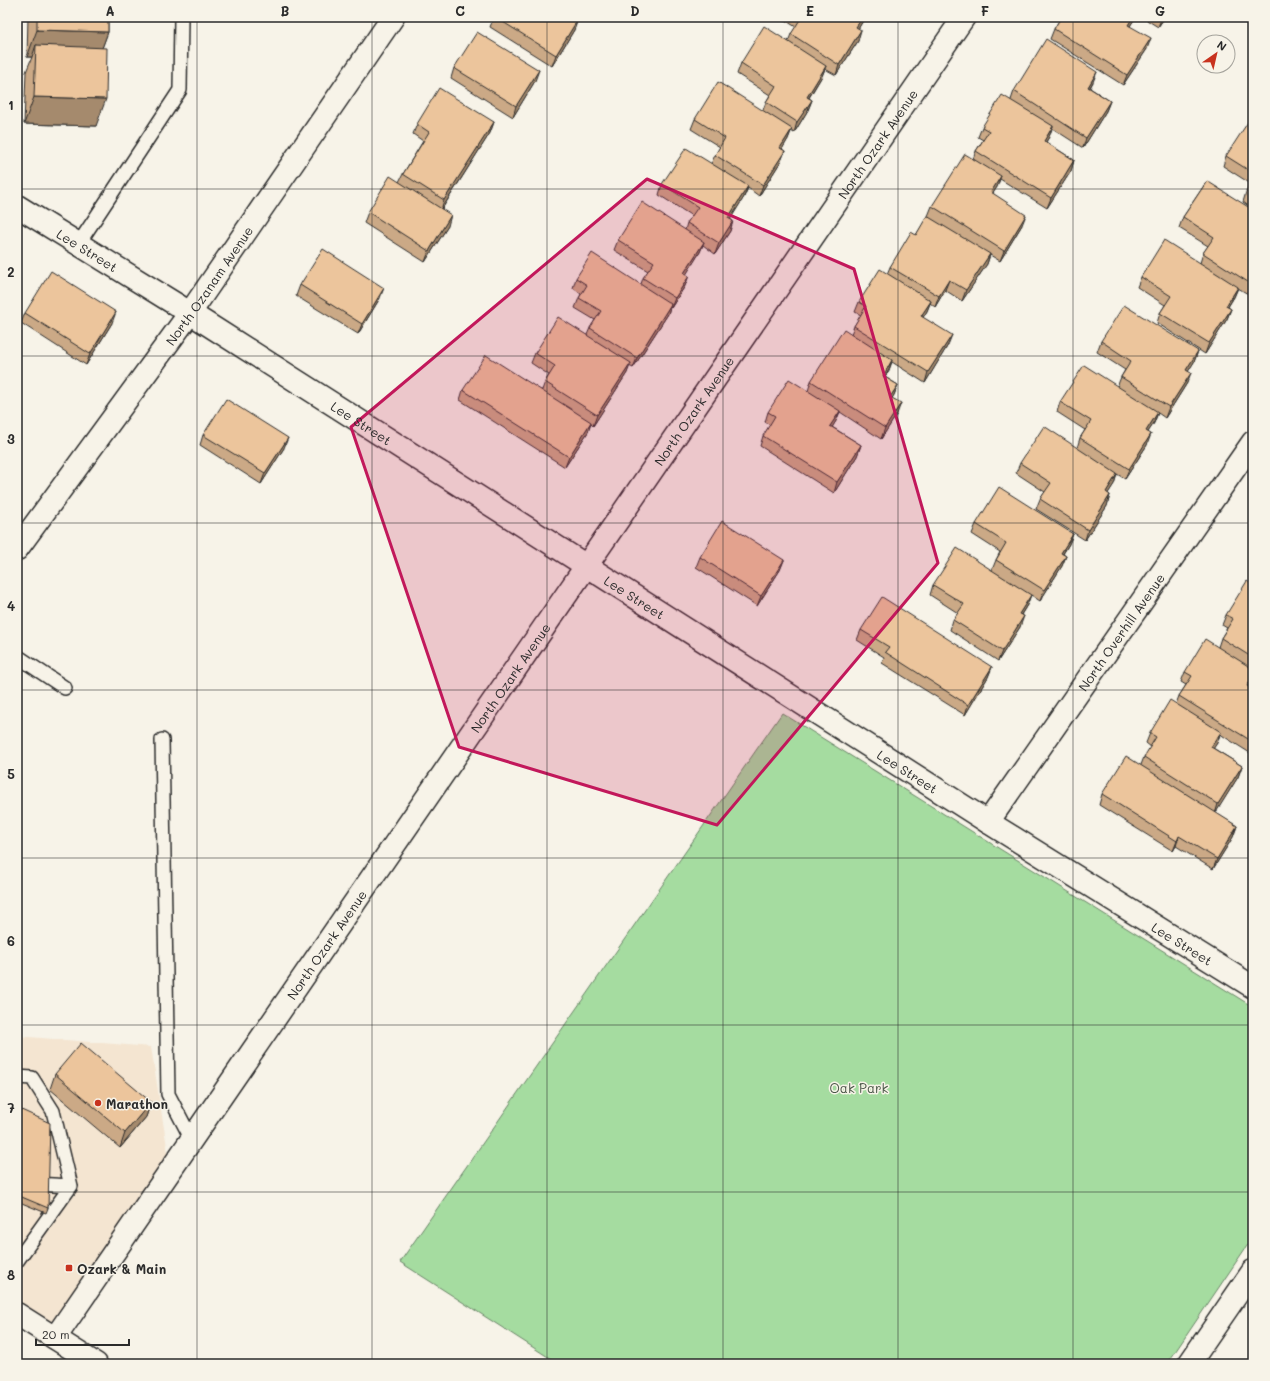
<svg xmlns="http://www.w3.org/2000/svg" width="1270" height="1381" font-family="Mali,sans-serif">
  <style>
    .built { fill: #f4e5d1 }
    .green { fill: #a5dca0; stroke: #688466 }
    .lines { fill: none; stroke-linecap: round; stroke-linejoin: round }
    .service-casing { stroke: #2b2b2b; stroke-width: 16 }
    .minor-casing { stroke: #2b2b2b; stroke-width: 25 }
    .tertiary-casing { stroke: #2b2b2b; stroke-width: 25 }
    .service { stroke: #f7f3e8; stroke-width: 13 }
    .minor { stroke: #f7f3e8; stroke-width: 22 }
    .tertiary { stroke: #f7f3e8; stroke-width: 22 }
    .wall { fill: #cba986; stroke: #2b2b2b }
    .shaded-wall { fill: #a58a6d; stroke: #2b2b2b }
    .building { fill: #ecc59c; stroke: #2b2b2b }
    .marked { fill: #c2185b; fill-opacity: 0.2; stroke: #c2185b; stroke-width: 3; stroke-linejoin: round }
    .grid { fill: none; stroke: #2b2b2b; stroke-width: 1; stroke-opacity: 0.55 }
    .poi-dot { fill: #c8321e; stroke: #f7f3e8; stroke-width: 1.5 }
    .labels { text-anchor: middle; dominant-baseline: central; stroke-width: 3; stroke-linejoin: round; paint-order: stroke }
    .street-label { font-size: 13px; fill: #2b2b2b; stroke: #f7f3e8 }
    .park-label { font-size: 13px; fill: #4a5748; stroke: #f7f3e8 }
    .poi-label { font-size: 13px; font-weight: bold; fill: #2b2b2b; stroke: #f7f3e8; text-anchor: start }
    .neatline { fill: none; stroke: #2b2b2b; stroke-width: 1.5 }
    .grid-label { font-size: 13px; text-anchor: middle; font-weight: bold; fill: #2b2b2b }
  </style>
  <rect width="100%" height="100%" fill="#f7f3e8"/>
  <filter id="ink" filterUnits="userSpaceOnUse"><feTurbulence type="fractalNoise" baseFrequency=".025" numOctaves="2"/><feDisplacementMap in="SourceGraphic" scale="8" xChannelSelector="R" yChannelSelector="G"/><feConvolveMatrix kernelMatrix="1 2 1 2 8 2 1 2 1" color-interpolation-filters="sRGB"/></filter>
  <g filter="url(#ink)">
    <path class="built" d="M17,1036l134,11 21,131 -105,159 -50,-32z"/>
    <path class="green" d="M782,713l471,294v230l-86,127h-608l-159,-102z"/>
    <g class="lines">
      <defs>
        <path id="service" d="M79,243l101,-153 1,-73
          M17,656l48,32
          M162,740l6,354 24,46
          M17,1077l15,1 21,33 18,75 -54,75
          M17,1183l54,3"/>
        <g id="minor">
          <path id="s1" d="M17,206l173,107 798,509 265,165"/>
          <path id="s2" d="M17,549l173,-236 203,-296"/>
          <path id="s3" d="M988,822l265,-380"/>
          <path id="s4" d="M55,1338l909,-1321"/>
          <path d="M1189,1364l64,-93"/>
        </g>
        <path id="tertiary" d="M17,1314l79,50"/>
      </defs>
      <use href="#service" class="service-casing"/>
      <use href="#minor" class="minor-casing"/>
      <use href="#tertiary" class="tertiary-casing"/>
      <use href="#service" class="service"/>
      <use href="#minor" class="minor"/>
      <use href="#tertiary" class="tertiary"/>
    </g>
    <path class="wall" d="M28,17h80v15l-6,16 -6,78 -72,-2 2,-52 6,-15h-5z
      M494,17h80l4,2 -4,11 -22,36 -62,-39z
      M780,17h85l-7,12v12l-22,34 -11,-6 -3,7 -13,22 3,2 -4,10 -14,23 -3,-2 -3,8 -6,10 3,2 -4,10 -22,35 -11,-8 -4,9 -14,22 3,2 -3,10 -15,23 -12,-9 -3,7 -14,22 -1,12 -14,22 -1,-1 -2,7 -35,54 -4,-2 -2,7 -34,53 -2,-2 -3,8 -23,35 -105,-67 3,-10h79l3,-8 4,-7 -18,-12 4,-10 52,-18 3,-7 5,-8 -20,-12 4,-10 2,-4 -8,-6 3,-10 65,6 2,-6 5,-7 -34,-21 4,-10 67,-10 2,-7 5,-7 -33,-21 3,-11 49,-20 4,-9 5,-8 -29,-18 4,-10 68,-9 3,-8 4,-7 -33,-21 4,-11 47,-21 3,-8 5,-7z
      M1061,17h74l-5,9 17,23 -24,36 -73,-46 4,-10z
      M1142,17h23l-7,10z
      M454,68l81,13 -22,36 -62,-39z
      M1093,82l-3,6 20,13 -4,10 -23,37 -31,-20 -3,9 -3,5 28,18 -3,11 -24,37 -47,-29 -3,8 -4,6 29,32 -22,36 -10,-6 -3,9 -25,37 -17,-11 -10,17 -5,-4 -3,8 -4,6 25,28 -23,38 -33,-21 -3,8 -4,7 13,8 -4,10 -2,3 5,16 -16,25 -41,-27 -4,9 -4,6 29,18 -4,11 -23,37 -74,-47 3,-10 7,-11 -5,-3 3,-10 40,-21 3,-10 40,-47 3,-8 7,-11 -6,-3 4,-10 28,-28 3,-7 26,-32 12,-19 4,-10 41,-47 3,-8 7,-11 -5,-3 4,-10 29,-27 3,-9z
      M1253,121v88l-10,-7 3,-10 5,-8 -28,-18 3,-10z
      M494,122l-4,11 -48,76 6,17 -23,36 -61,-39 4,-11 31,-30 4,-8 20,-33 -10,-7 4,-10z
      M1207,181l46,105 -5,8 -10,-6 -4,9 -6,10 3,2 -4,10 -22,35 -48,-31 3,-10 5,-8 -28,-18 4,-10 59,-14 3,-10 5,-7 -29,-18 4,-11z
      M300,285l80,13 -22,36 -62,-38z
      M25,313l87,10 -26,42 -65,-42z
      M1101,341l97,10 -4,11 -6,9 -1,12 -22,35 -7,-5 -4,10 -6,9 -1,13 -22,34 -8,-5 -3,10 -6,9 2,2 -3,11 -22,34 -49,-31 4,-10 5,-7 -29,-19 4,-10 57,-15 3,-10 5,-8 -28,-18 3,-10 57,-15 4,-10 4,-7 -28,-18z
      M203,435l81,13 -23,36 -61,-39z
      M976,524l97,10 -4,10 -6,10 3,2 -4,10 -22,35 -9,-6 -4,10 -6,10 -1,12 -22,34 -48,-31 3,-10 5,-7 -28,-18 3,-10 59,-15 4,-10 4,-8 -28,-18z
      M700,557l84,3 -4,10 -23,36 -61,-39z
      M1253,585v94l-4,8 4,3v58l-3,5 -30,-19 -3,9 -4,5 29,18 -4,11 -23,36 22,13 -4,11 -20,32 -37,-23 -3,5 -74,-46 3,-11 39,-29 3,-8 7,-10 -5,-4 4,-10 26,-29 3,-8 7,-11 -5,-3 4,-10 33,-25 3,-9 6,-10 -5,-3 4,-10z
      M861,630l131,37 -4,10 -23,38 -83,-52 2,-6 -27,-17z
      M55,1074l96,28 -5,15 -26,31 -70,-59z
      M17,1108l31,100 -2,5 -29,-12z"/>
    <path class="shaded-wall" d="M863,17h2l-12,21 3,-11z
      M1133,17h2l-1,3 -10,15 4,-10z
      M1162,17h3l-7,10z
      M578,19l-4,11 -22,36 4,-11z
      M37,30l71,2 -10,27 -62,-14 -4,12h-5z
      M861,30l-3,11 -22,34 3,-10z
      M1151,38l-4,11 -24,36 4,-10z
      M826,66l-4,10 -19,31 4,-10z
      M539,70l-4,11 -22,36 3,-11z
      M1097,72l-4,10 -9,15 4,-10z
      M34,97l72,2 -10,27 -72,-2z
      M812,100l-4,10 -14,23 3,-11z
      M1110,101l-4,10 -23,37 3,-10z
      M494,122l-4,11 -49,77 3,-10z
      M1053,126l-4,11 -9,14 4,-10z
      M792,129l-4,10 -11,19 3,-10z
      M785,151l-4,10 -22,35 4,-11z
      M1074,160l-3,11 -24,37 4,-10z
      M1001,176l-4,11 -10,16 4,-11z
      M748,186l-4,11 -19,31 3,-10z
      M451,215l-3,11 -23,36 4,-11z
      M1026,215l-4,10 -22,36 4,-10z
      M733,221l-3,10 -15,23 4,-11z
      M704,242l-4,10 -19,31 3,-10z
      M990,254l-3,10 -25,37 4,-11z
      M689,276l-4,10 -14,22 4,-10z
      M949,280l-4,10 -10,17 4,-11z
      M1253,282v4l-5,8 3,-10z
      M1238,287l-4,10 -12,19 4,-10z
      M384,288l-4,10 -22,36 4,-10z
      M931,301l-4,10 -9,15 3,-10z
      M671,304l-3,10 -35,54 4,-10z
      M1231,309l-4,10 -22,35 4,-11z
      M116,312l-4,11 -26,42 4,-11z
      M952,335l-4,10 -23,38 3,-11z
      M1198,351l-4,11 -11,18 3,-10z
      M892,360l-3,10 -10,16 4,-10z
      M631,363l-4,10 -34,53 4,-11z
      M1191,373l-4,10 -22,35 4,-11z
      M898,385l-4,10 -7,12 3,-10z
      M901,403l-4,11 -16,25 4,-11z
      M840,411l-4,10 -9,15 3,-10z
      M1158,412l-4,11 -12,18 4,-10z
      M591,422l-3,10 -23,35 4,-10z
      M1151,434l-4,11 -22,34 4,-10z
      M288,438l-4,10 -23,36 4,-11z
      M861,445l-4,11 -23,37 3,-11z
      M1117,474l-3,10 -12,19 4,-11z
      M1110,495l-3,11 -22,34 3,-10z
      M1073,534l-4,10 -12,19 4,-10z
      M1066,556l-4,10 -22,35 4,-11z
      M784,560l-4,10 -23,36 4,-10z
      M1031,595l-4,10 -12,19 4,-10z
      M1024,616l-4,11 -22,34 4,-10z
      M992,667l-4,10 -23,38 3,-10z
      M1253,676l-1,5 -9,15 4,-10z
      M1221,732l-4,11 -9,14 3,-10z
      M1242,766l-4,11 -23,37 3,-10z
      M1237,826l-4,11 -20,32 4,-10z
      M1179,836l-3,10 -3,5z
      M151,1102l-5,15 -26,31 5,-15z"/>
    <path class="building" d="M37,17h71v15l-71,-2z
      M495,17h79l4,2 -22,36z
      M800,17h63l-7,10 5,3 -22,35 -48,-31 10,-16z
      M1061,17h72l-5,8 23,13 -24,37 -73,-46z
      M764,26l62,40 -19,31 5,3 -15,22 -31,-20 10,-16 -35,-23z
      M477,32l62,38 -23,36 -62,-38z
      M1046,39l51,33 -9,15 22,14 -24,37 -72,-47z
      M36,45l71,3 -1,51 -72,-2z
      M718,82l74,47 -12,19 5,3 -22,34 -48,-30 10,-17 -30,-19z
      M439,88l55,34 -50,78 -41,-26 26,-42 -12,-8z
      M1002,95l51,31 -9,15 30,19 -23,38 -75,-47 13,-20 -7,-4z
      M1250,119l3,2v52l-27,-17z
      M686,148l62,38 -20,32 5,3 -14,22 -32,-20 11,-16 -36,-23z
      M965,154l36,22 -10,16 35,23 -22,36 -72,-45z
      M390,176l61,39 -22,36 -61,-39z
      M1207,181l46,29v72l-2,2 -48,-31 11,-16 -31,-20z
      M1253,181v15l-7,-4z
      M642,202l62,40 -20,31 5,3 -14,22 -32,-20 11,-16 -36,-22z
      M927,216l63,38 -24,36 -17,-10 -10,16 -49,-29 21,-35 5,3z
      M1164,240l74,47 -12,19 5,3 -22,34 -49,-30 11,-17 -30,-19z
      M323,249l61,39 -22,36 -62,-39z
      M592,253l79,51 -34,54 -47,-30 11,-17 -22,-13 8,-13 -11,-7z
      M880,269l51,32 -10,15 31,19 -24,37 -74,-46 12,-20 -7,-4z
      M51,271l65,41 -26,42 -65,-41z
      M1124,305l74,46 -12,19 5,3 -22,34 -48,-30 10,-16 -30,-20z
      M558,317l73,46 -34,52 -52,-33 10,-16 -20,-13z
      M844,329l48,31 -9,16 15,9 -8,12 11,6 -16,25 -74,-47z
      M486,355l105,67 -22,35 -106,-67z
      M1084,365l74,47 -12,19 5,3 -22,35 -49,-31 11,-17 -31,-19z
      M789,379l51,32 -10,15 31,19 -24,37 -74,-46 12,-20 -7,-4z
      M226,399l62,39 -23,35 -62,-38z
      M1044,426l73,48 -11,18 4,3 -22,35 -48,-31 11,-16 -31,-20z
      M999,487l74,47 -12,19 5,3 -22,34 -48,-30 10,-17 -30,-19z
      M722,521l62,39 -23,36 -61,-39z
      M957,548l74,47 -12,19 5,2 -22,35 -49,-31 11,-16 -31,-19z
      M1247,581l6,4v73l-32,-20 12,-19 -7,-4z
      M882,597l110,70 -24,38 -83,-53 4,-5 -28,-17z
      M1205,639l48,30v7l-6,10 6,4v52l-74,-46 13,-20 -7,-4z
      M1170,700l51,32 -10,15 31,19 -24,38 -74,-47 12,-20 -6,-4z
      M1126,756l111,70 -20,33 -38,-23 -2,5 -75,-47z
      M81,1043l70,59 -26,31 -70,-59z
      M17,1108l33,15 -2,85 -31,-13z"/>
  </g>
  <path class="marked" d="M647,179l207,90 84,294 -221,262 -258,-78 -108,-320z"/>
  <path class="grid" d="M197,17v1347M372,17v1347M547,17v1347M723,17v1347M898,17v1347M1073,17v1347M17,189h1236M17,356h1236M17,523h1236M17,690h1236M17,858h1236M17,1025h1236M17,1192h1236"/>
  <g class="poi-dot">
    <circle cx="98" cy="1103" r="4"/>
    <rect x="65" y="1264" width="8" height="8" rx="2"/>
  </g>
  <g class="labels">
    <g class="street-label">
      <text stroke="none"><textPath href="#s4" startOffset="1450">North Ozark Avenue</textPath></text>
      <text stroke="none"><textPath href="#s1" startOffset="83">Lee Street</textPath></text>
      <text stroke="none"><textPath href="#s2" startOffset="326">North Ozanam Avenue</textPath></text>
      <text stroke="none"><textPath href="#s4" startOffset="1126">North Ozark Avenue</textPath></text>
      <text stroke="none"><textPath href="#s1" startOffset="407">Lee Street</textPath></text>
      <text stroke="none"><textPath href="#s1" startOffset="731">Lee Street</textPath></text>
      <text stroke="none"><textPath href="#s3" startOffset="232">North Overhill Avenue</textPath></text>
      <text stroke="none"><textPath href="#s4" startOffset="802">North Ozark Avenue</textPath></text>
      <text stroke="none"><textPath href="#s1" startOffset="1055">Lee Street</textPath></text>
      <text stroke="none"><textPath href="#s1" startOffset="1379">Lee Street</textPath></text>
      <text stroke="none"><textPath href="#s4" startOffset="478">North Ozark Avenue</textPath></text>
    </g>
    <g class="park-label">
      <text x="859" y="1087">Oak Park</text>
    </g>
    <g class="poi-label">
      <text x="106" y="1103">Marathon</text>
      <text x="77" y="1268">Ozark &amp; Main</text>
    </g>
  </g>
  <rect width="1270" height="1381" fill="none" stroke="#f7f3e8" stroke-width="44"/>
  <g transform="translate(1216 54) rotate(34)"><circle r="19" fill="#f7f3e8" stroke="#a5a39c"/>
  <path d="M0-3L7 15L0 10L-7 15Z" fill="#c8321e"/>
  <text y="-6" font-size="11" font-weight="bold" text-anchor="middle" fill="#2b2b2b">N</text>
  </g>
  <path d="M36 1339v6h93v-6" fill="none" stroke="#2b2b2b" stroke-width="2"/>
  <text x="42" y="1339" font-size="12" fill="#2b2b2b" stroke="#f7f3e8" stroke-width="3" paint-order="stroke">20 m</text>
  <rect x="22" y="22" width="1226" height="1337" class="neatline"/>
  <g class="grid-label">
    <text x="110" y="16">A</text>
    <text x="285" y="16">B</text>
    <text x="460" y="16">C</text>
    <text x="635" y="16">D</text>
    <text x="810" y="16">E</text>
    <text x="985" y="16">F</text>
    <text x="1160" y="16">G</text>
    <text x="11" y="110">1</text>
    <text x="11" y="277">2</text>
    <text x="11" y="444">3</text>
    <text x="11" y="611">4</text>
    <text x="11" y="779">5</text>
    <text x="11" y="946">6</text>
    <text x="11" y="1113">7</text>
    <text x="11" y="1280">8</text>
  </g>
</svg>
